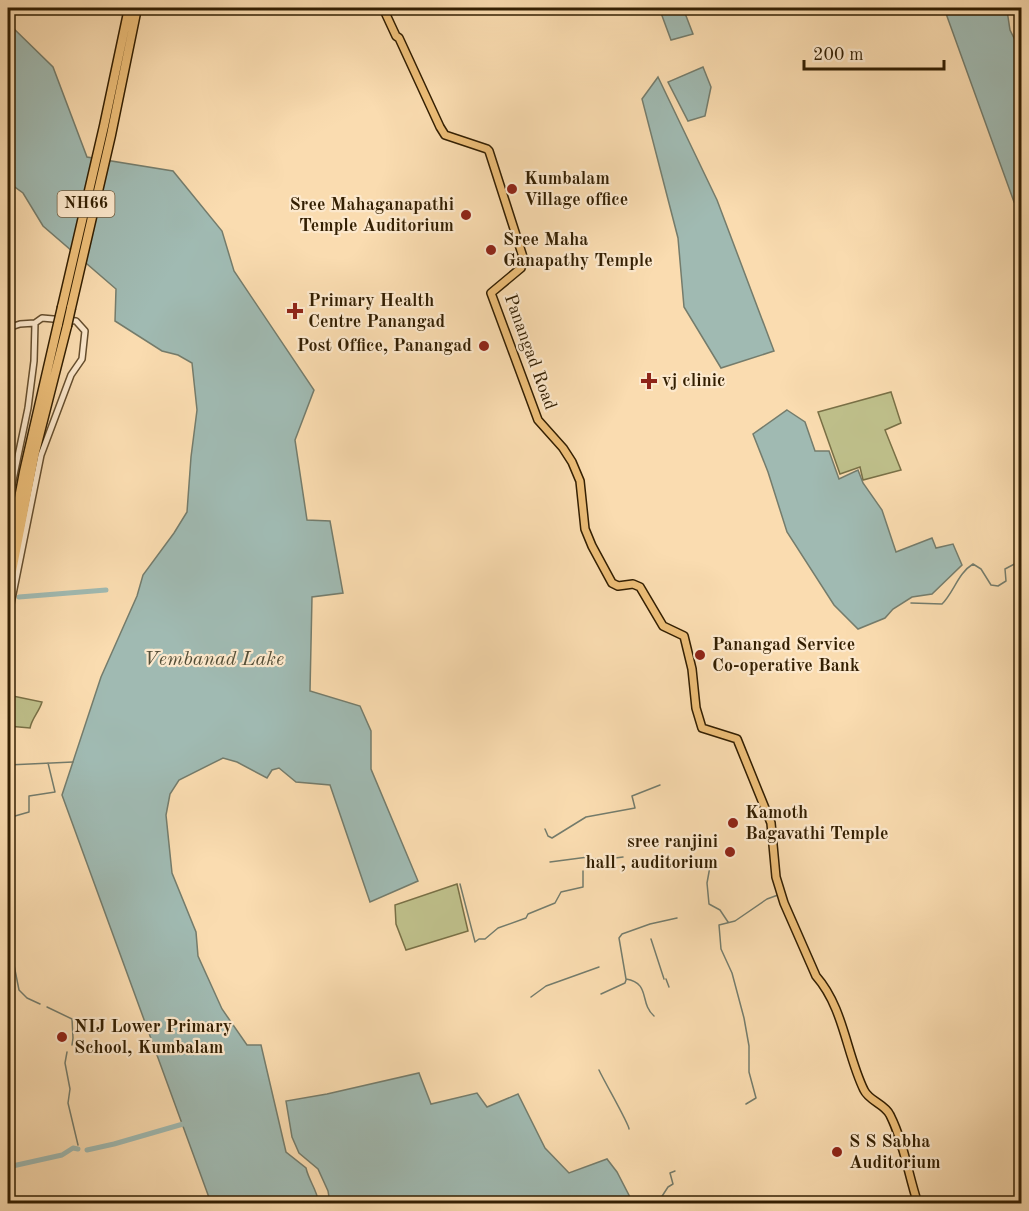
<svg xmlns="http://www.w3.org/2000/svg" width="1029" height="1211" font-family="'Old Standard TT',serif">
  <style>
    .green { fill: #bfc08b; stroke: #797046; stroke-width: 1.5 }
    .water { fill: #a0bab2; stroke: #747c6c; stroke-width: 1.5 }
    .lines { fill: none; stroke-linecap: round; stroke-linejoin: round }
    .stream { stroke: #747c6c; stroke-width: 1.5 }
    .canal { stroke: #a0bab2; stroke-width: 5 }
    .minor-casing { stroke: #654e2e; stroke-width: 8 }
    .major-casing { stroke: #331f02; stroke-width: 10 }
    .highway-casing { stroke: #331f02; stroke-width: 11 }
    .minor { stroke: #fce8cc; stroke-width: 5 }
    .major { stroke: #edbe78; stroke-width: 7 }
    .highway { stroke: #edbe78; stroke-width: 8 }
    .highway-bridge-casing { stroke: #331f02; stroke-width: 11; stroke-linecap: butt }
    .highway-bridge { stroke: #edbe78; stroke-width: 8 }
    .poi-dot { fill: #8f2418; stroke: #fce8cc; stroke-width: 2 }
    .labels { text-anchor: middle; dominant-baseline: central; stroke-width: 4.5; stroke-linejoin: round; paint-order: stroke }
    .shield { fill: #fce8cc; stroke: #6f5b3f; stroke-width: 1.5 }
    .shield-label { font-size: 16px; font-weight: bold; fill: #331f02 }
    .poi-label { font-size: 18px; font-weight: bold; fill: #331f02; stroke: #fce8cc; text-anchor: start }
    .street-label { font-size: 18px; fill: #331f02; stroke: #fce8cc }
    .water-label { font-size: 20px; font-style: italic; fill: #544e37; stroke: #fce8cc }
  </style>
  <rect width="100%" height="100%" fill="#fadcb0"/>
  <filter id="stains"><feTurbulence type="fractalNoise" baseFrequency=".00333" numOctaves="4"/><feColorMatrix values="0 0 0 0 .2 0 0 0 0 .09 0 0 0 0 .02 0 0 0 .5 -.17"/></filter>
  <radialGradient id="worn" r=".72"><stop offset=".6" stop-color="#630" stop-opacity="0"/><stop offset="1" stop-color="#630" stop-opacity=".3"/></radialGradient>
  <path class="green" d="M891,392l10,31 -16,7 16,40 -38,10 -3,-13 -20,7 -22,-62z
    M8,695l34,7c-3,10 -10,16 -12,26l-22,-2z
    M457,884l11,47 -62,19 -10,-26 -1,-19z"/>
  <path class="water" d="M678,8h5l10,26 -22,6 -10,-27z
    M944,8h66l-3,2 3,20 11,22v160l-7,-10z
    M8,23l45,44 34,90 86,14 49,60 12,40 80,119 -19,50 12,80 23,1 13,72 -31,4 -2,94 50,15 11,25v38l47,112 -48,21 -40,-117 -34,-3 -17,-14 -7,2 -5,8 -30,-16 -14,-4 -44,22 -9,14 -4,21 6,58 24,59 2,24 24,53 25,36h14l25,107 20,16c3,13 10,20 13,35h-108l-149,-408 39,-118 36,-81 6,-21 31,-42 13,-21 4,-55 6,-47 -5,-47 -14,-8 -16,-4 -47,-30 1,-32 -73,-63 -20,-33 -15,-11z
    M703,67l8,20 -6,29 -17,5 -20,-39z
    M658,77l59,123 57,151 -53,17 -37,-61 -6,-69 -36,-139z
    M787,410l18,12 10,29h14l10,28 19,-9 5,13 19,27 14,42 36,-14 4,10 17,-4 9,21 -30,29 -20,3 -19,12 -8,9 -27,11 -24,-24 -47,-73 -19,-60 -15,-38z
    M419,1073l12,31 46,-11 10,14 31,-13 27,54 24,25 38,-14 10,13 16,31h-303l-2,-12 -10,-22 -19,-16 -7,-16 -6,-36 41,-7z"/>
  <g class="lines">
    <path class="stream" d="M911,603l31,1c12,-12 16,-31 31,-40l8,5 10,16 7,1 8,-5 -1,-12 17,-9
      M8,765l65,-3
      M8,818l21,-6v-16l26,-4 -7,-29
      M545,829l3,7 4,2 34,-21 49,-9 -3,-12 28,-11
      M711,861l-4,22 2,21 11,6 8,12
      M550,862l38,-5 11,3 24,-3
      M8,881l4,74 7,35 8,8 13,6
      M460,884l15,58 4,-3h6l13,-11 28,-10 2,-4 27,-11 6,-11 22,-5v-16
      M651,939l13,40
      M666,979l3,8
      M601,994l24,-11 1,-3
      M531,997l15,-11 53,-19
      M47,1007l25,12 1,19 -1,7
      M654,1016c-15,-13 -3,-33 -28,-37l-7,-41 3,-4 28,-10 27,-6
      M67,1052l-2,11 5,26 -2,14 10,42
      M599,1070c5,11 30,54 30,59
      M746,1104l10,-6 -7,-26v-26l-5,-28 -12,-45 -11,-24 -2,-24 16,-4 32,-22 11,-4
      M657,1204l11,-17 5,-3 -3,-11 5,-2"/>
    <path class="canal" d="M19,597l87,-7
      M87,1150l27,-6 76,-22
      M8,1167l54,-12 11,-7 5,1"/>
    <defs>
      <path id="minor" d="M8,328l12,-4 15,-1
        M8,504l20,-96 6,-47 1,-38 7,-5 34,3 9,10 -3,28 -11,16 -30,80 -33,164"/>
      <path id="major" d="M383,8l13,28 3,2 41,89 5,8 42,14 2,2 35,109 -3,8 -30,25 47,127 25,28 9,14 8,19 5,48 7,17 20,37 6,3 15,-2 7,3 23,39 21,10 8,33 4,39 6,20 35,11 34,84 5,54 8,26 32,73c28,32 30,77 48,114 5,11 21,14 26,25 14,28 18,59 28,89"/>
      <path id="highway" d="M62,307l42,-181 25,-118
        M71,308l40,-173 26,-127
        M8,556l16,-84 34,-148
        M8,592l27,-140 32,-126"/>
    </defs>
    <use href="#minor" class="minor-casing"/>
    <use href="#major" class="major-casing"/>
    <use href="#highway" class="highway-casing"/>
    <use href="#minor" class="minor"/>
    <use href="#major" class="major"/>
    <use href="#highway" class="highway"/>
    <defs>
      <path id="highway-bridge" d="M58,324l4,-17
        M67,326l4,-18"/>
    </defs>
    <use href="#highway-bridge" class="highway-bridge-casing"/>
    <use href="#highway-bridge" class="highway-bridge"/>
  </g>
  <g class="poi-dot">
    <circle cx="512" cy="189" r="6"/>
    <circle cx="466" cy="215" r="6"/>
    <circle cx="491" cy="250" r="6"/>
    <path d="M292 302h6v6h6v6h-6v6h-6v-6h-6v-6h6z"/>
    <circle cx="484" cy="346" r="6"/>
    <path d="M646 372h6v6h6v6h-6v6h-6v-6h-6v-6h6z"/>
    <circle cx="700" cy="655" r="6"/>
    <circle cx="733" cy="823" r="6"/>
    <circle cx="730" cy="852" r="6"/>
    <circle cx="62" cy="1037" r="6"/>
    <circle cx="837" cy="1152" r="6"/>
  </g>
  <g class="labels">
    <rect class="shield" x="57.5" y="191" width="57" height="26" rx="4.5"/>
    <g class="shield-label">
      <text x="86" y="204">NH66</text>
    </g>
    <g class="poi-label">
      <text x="524" y="179">Kumbalam<tspan x="524" dy="21">Village office</tspan></text>
      <text x="454" y="205" text-anchor="end">Sree Mahaganapathi<tspan x="454" dy="21">Temple Auditorium</tspan></text>
      <text x="503" y="240">Sree Maha<tspan x="503" dy="21">Ganapathy Temple</tspan></text>
      <text x="308" y="301">Primary Health<tspan x="308" dy="21">Centre Panangad</tspan></text>
      <text x="472" y="346" text-anchor="end">Post Office, Panangad</text>
      <text x="662" y="381">vj clinic</text>
      <text x="712" y="645">Panangad Service<tspan x="712" dy="21">Co-operative Bank</tspan></text>
      <text x="745" y="813">Kamoth<tspan x="745" dy="21">Bagavathi Temple</tspan></text>
      <text x="718" y="842" text-anchor="end">sree ranjini<tspan x="718" dy="21">hall , auditorium</tspan></text>
      <text x="74" y="1027">NIJ Lower Primary<tspan x="74" dy="21">School, Kumbalam</tspan></text>
      <text x="849" y="1142">S S Sabha<tspan x="849" dy="21">Auditorium</tspan></text>
    </g>
    <g class="street-label">
      <text transform="translate(530 352) rotate(70)">Panangad Road</text>
    </g>
    <g class="water-label">
      <text x="214" y="660">Vembanad Lake</text>
    </g>
  </g>
  <rect width="1029" height="1211" fill="none" stroke="#fadcb0" stroke-width="30"/>
  <rect x="9" y="9" width="1011" height="1193" fill="none" stroke="#331f02" stroke-width="3"/>
  <rect x="15" y="15" width="999" height="1181" fill="none" stroke="#331f02" stroke-width="1.5"/>
  <path d="M804 60v9h140v-9" fill="none" stroke="#331f02" stroke-width="3"/>
  <text x="813" y="60" font-size="18" fill="#331f02" stroke="#fce8cc" stroke-width="4.5" paint-order="stroke">200 m</text>
  <rect width="100%" height="100%" filter="url(#stains)"/>
  <rect width="100%" height="100%" fill="url(#worn)"/>
</svg>
